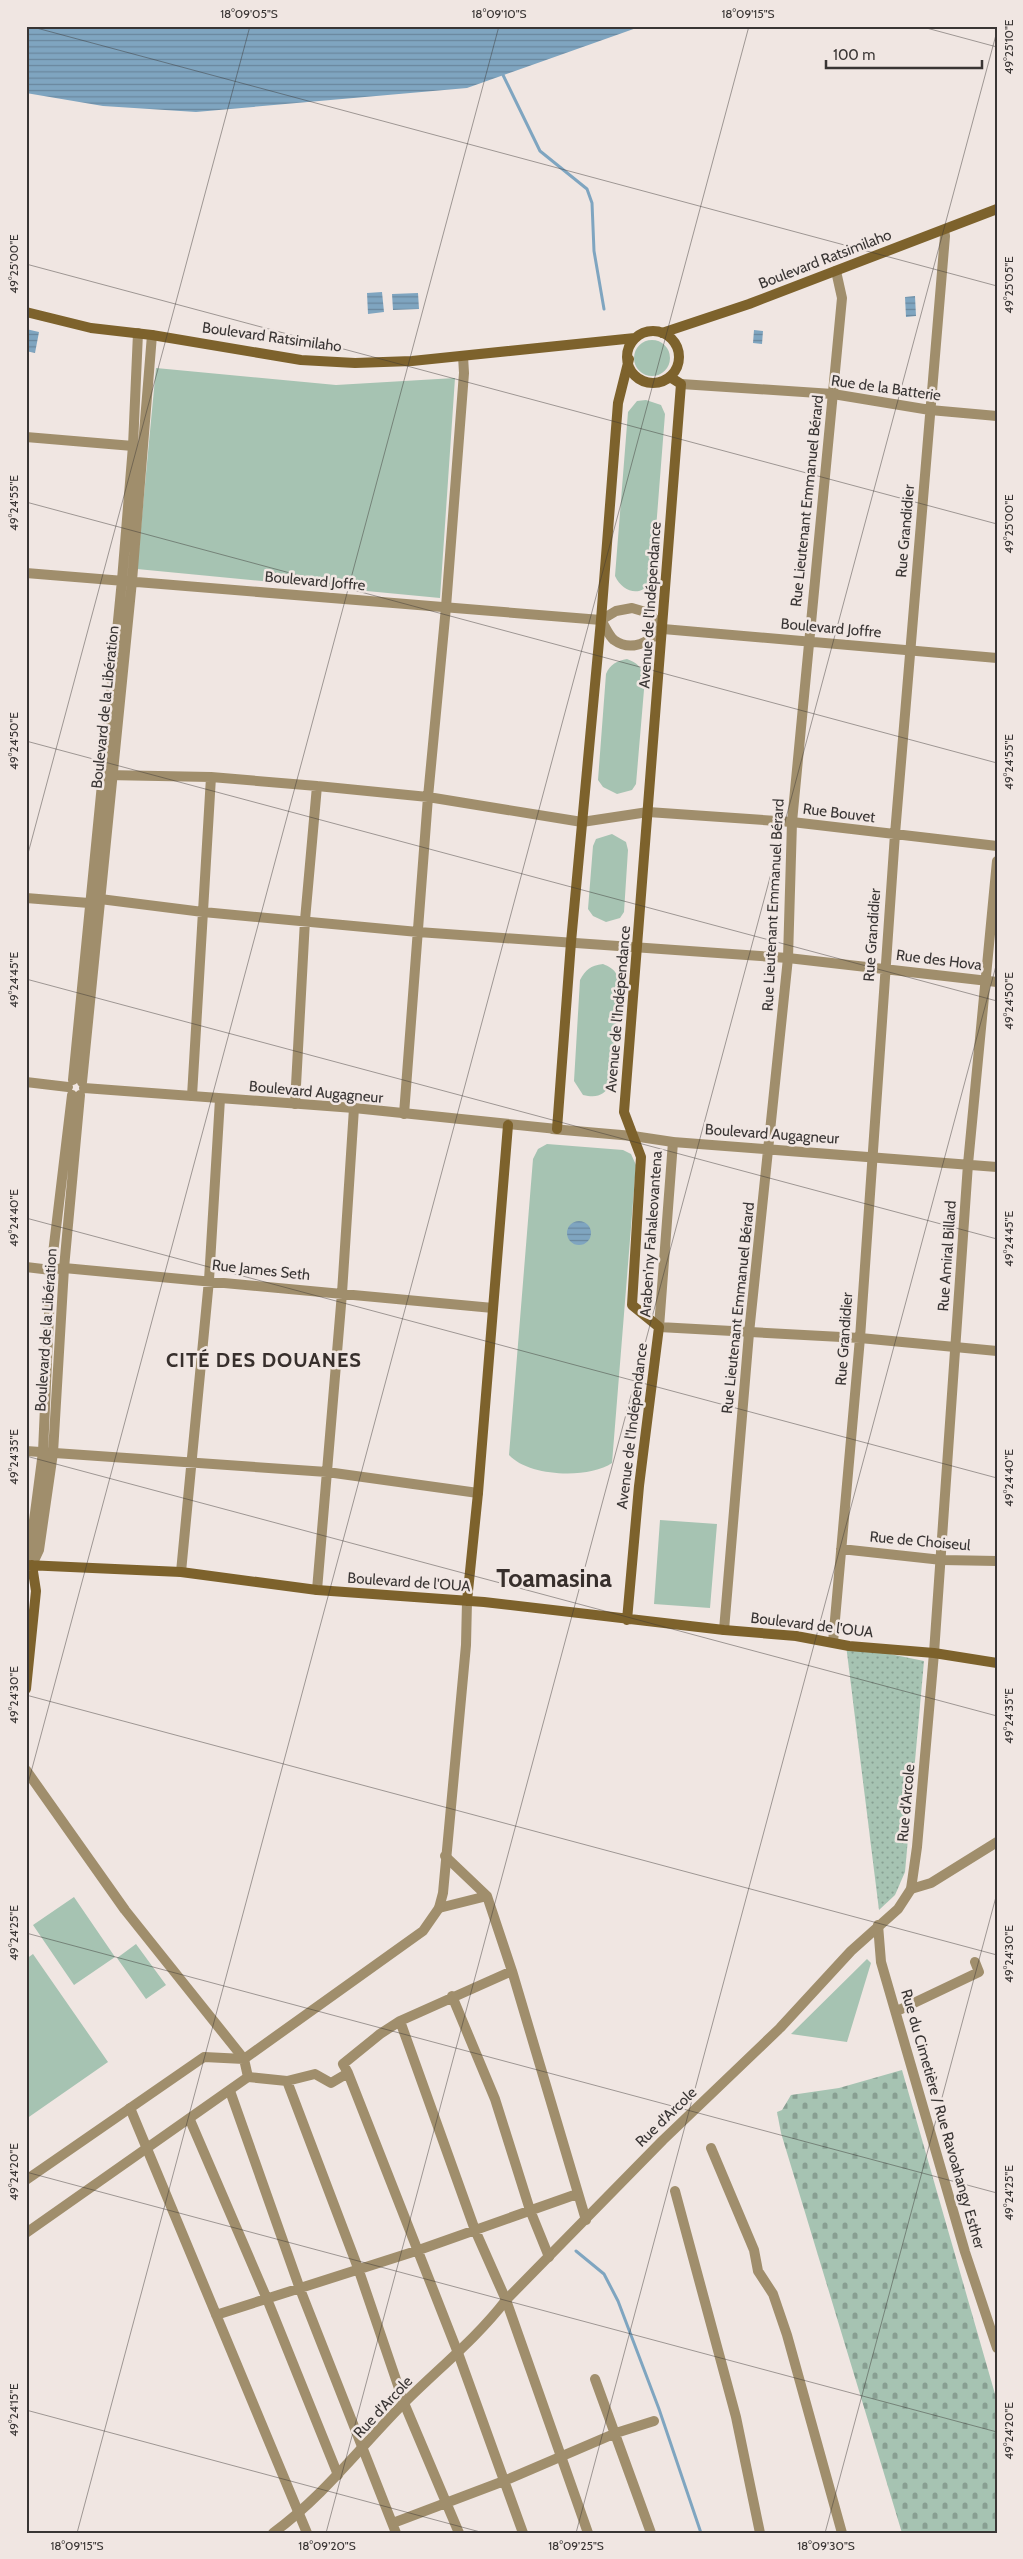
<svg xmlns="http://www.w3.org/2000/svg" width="1023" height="2559" font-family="Cabin,sans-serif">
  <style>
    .grass { fill: url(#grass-dots) }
    .cemetery { fill: url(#cemetery-stones) }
    .green { fill: #a6c3b2 }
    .water { fill: url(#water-rules) }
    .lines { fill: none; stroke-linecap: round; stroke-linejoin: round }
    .stream { stroke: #7fa5c0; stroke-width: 3 }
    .minor { stroke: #a08e6c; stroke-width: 10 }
    .tertiary { stroke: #a08e6c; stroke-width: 10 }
    .secondary { stroke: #7d622c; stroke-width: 10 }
    .ticks { fill: none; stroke: #393534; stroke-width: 1; stroke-opacity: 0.45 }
    .labels { text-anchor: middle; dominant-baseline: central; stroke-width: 5; stroke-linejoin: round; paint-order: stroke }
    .street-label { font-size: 15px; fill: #393534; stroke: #f0e6e2 }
    .district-label { font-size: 20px; font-weight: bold; letter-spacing: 1px; fill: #372f2c; stroke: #f0e6e2 }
    .town-label { font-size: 25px; font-weight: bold; fill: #372f2c; stroke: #f0e6e2 }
    .neatline { fill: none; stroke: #393534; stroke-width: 2 }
    .ticks-label { font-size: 12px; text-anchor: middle; fill: #393534 }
  </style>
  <defs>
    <pattern id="grass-dots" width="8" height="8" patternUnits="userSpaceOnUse" patternTransform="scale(1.25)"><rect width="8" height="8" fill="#a6c3b2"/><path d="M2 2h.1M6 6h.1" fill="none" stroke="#889f92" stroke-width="1.8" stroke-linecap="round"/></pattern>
    <pattern id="cemetery-stones" width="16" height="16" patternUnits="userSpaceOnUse" patternTransform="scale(1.25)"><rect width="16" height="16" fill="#a6c3b2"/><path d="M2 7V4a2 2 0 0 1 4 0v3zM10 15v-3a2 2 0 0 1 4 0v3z" fill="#889f92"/></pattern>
    <pattern id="water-rules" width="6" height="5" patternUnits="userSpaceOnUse" patternTransform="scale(1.25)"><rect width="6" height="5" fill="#7fa5c0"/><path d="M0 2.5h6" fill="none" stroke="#69879d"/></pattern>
  </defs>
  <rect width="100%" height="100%" fill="#f0e6e2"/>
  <path class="grass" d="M846,1645l78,16 -19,211 -10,23 -16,15z"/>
  <path class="cemetery" d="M902,2070l95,331v132h-95l-121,-400 -4,-21 5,-2 9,-15 48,-7z"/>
  <path class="green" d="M634 358a18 18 0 1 1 36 0a18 18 0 1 1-36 0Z
    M156,368l180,17 119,-7 -15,220 -303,-29z
    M646,400l15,5 4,9 -13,166c-10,18 -29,13 -37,-4l13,-164 9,-11z
    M627,659c10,4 15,8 18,19l-9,106 -4,6 -15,4 -14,-7 -5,-7 8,-106c4,-10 11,-13 21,-15z
    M612,834l14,8 2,8 -4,62 -4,6 -14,4 -13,-6 -5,-7 5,-63 3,-7z
    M603,964c12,5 15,9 16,22l-8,97c-7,13 -14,15 -28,12l-9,-14 6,-101c6,-11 10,-14 23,-16z
    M547,1144l76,6 8,4 5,11 -24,298c-23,16 -83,14 -103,-8l24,-296 5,-10z
    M660,1520l57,4 -7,84 -56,-4z
    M74,1897l41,60 -41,28 -41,-60z
    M136,1944l30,41 -20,14 -29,-41z
    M33,1954l75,108 -82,57v-160z
    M867,1959l4,4 -24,79 -56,-8z"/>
  <path class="water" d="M26,26h616l-175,62 -271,24 -93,-6 -77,-13z
    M382,292l2,20 -16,2 -1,-21z
    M418,293l1,16 -26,1 -1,-16z
    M915,296l1,20 -10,1 -1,-20z
    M26,329l13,3 -4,21 -9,-2z
    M754,330l9,1 -1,13 -9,-1z
    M567 1233a12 12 0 1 1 24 0a12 12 0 1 1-24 0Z"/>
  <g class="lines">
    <path class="stream" d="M503,75l37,76 47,38 5,14 2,48 10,58
      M576,2251l28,23 14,27 41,108 42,124"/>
    <path class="minor" d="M681,384l152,10 97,16 67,6
      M26,437l107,9
      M106,775l105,2 106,9 111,11 154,25 66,-10 144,10 205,24
      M26,898l63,5 11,-4 103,13 215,20 370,26 209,24
      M192,1096l19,-319
      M295,1104l10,-184 12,-134
      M404,1114l24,-317 18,-190 18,-234 -1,-17
      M673,1142l-14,185 201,11 137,13
      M26,1267l25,3 13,-2 429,40
      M26,1451l301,21 151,21
      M841,1549l101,11 55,1
      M181,1572l28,-292 11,-181
      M317,1590l25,-297 12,-185
      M833,1642l27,-304 35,-504 50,-598 -1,-6
      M26,1770l99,140 119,149
      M445,1856l42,40 25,75 74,249
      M911,1889l20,-6 66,-41
      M439,1908l48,-12
      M878,1925l3,37 84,290 32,96
      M452,1996l43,103 35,111 19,47
      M897,2011l82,-39 -4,-10
      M400,2021l75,209 31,70
      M348,2073l110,280 65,180
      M248,2077l39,4 28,-7 16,9 17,-10 -5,-9 37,-30 20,-13 112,-50
      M287,2081l71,187 46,135 55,130
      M230,2091l70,198 96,244
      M130,2108l177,425
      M190,2120l77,179 71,176
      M711,2148l43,102 4,21 15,23 14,41 55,198
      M675,2191l61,226 24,116
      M216,2315l200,-64 161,-57
      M595,2379l56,154
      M393,2523l111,-42 112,-48 38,-12"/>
    <path class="tertiary" d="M26,573l575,47
      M632,608l17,5 14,16c-13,12 -31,24 -49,11 -5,-4 -9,-14 -13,-20l15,-9z
      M663,629l334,29
      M73,1080l49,-500 11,-134 5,-113
      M26,1082l42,5
      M82,1082l50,-501 20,-246
      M84,1088l270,20 203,21
      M552,1129l81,7 40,6 324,25
      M31,1564l-1,-13 13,-99 8,-182 21,-175
      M32,1565l7,-15 14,-97 11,-185 16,-173
      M724,1630l25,-297 39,-375 4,-136 50,-524 -6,-27
      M26,2180l178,-123 40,2 179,-128 16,-23 4,-15 23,-248 1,-44
      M26,2233l222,-156 -4,-18
      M506,2300l82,233
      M273,2533c51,-37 88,-87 132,-131 34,-34 72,-64 101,-102l157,-160 117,-112 71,-77 47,-42 13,-20 6,-42 17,-194 34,-489 29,-303"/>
    <path class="secondary" d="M26,312l65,16 61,7 149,25 54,3 57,-2 223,-23
      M627 357a26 26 0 1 1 52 0a26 26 0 1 1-52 0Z
      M662,333l87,-29 248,-95
      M557,1129l14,-187 30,-322 17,-217 11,-44
      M26,1565l155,7 136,18 167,12 240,28 72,6 53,10 85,7 63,10
      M467,1601l11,-108 30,-368
      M627,1620l12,-134 20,-159 -27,-22 9,-148 -17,-45 57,-728 -11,-7
      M26,1689l10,-98 -4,-26"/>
  </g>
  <path class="ticks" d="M29,26l968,260M919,26l78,21M26,264l971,260M26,502l971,261M26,741l971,260M26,861l224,-835M26,979l971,260M26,1218l971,260M26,1456l971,260M26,1695l971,260M26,1791l473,-1765M26,1933l971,260M26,2172l971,260M26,2410l458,123M77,2533l672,-2507M326,2533l671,-2502M576,2533l421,-1571M825,2533l172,-640"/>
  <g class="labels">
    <g class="street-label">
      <text transform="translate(825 259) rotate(-21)">Boulevard Ratsimilaho</text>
      <text transform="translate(272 337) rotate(8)">Boulevard Ratsimilaho</text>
      <text transform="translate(886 388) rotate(8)">Rue de la Batterie</text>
      <text transform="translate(807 501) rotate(-84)">Rue Lieutenant Emmanuel Bérard</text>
      <text transform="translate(905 531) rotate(-85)">Rue Grandidier</text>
      <text transform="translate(315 581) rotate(5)">Boulevard Joffre</text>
      <text transform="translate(650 605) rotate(-86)">Avenue de l'Indépendance</text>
      <text transform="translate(831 628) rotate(5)">Boulevard Joffre</text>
      <text transform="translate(105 707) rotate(-84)">Boulevard de la Libération</text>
      <text transform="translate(839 813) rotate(7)">Rue Bouvet</text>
      <text transform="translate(773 905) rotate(-87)">Rue Lieutenant Emmanuel Bérard</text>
      <text transform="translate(872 935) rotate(-86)">Rue Grandidier</text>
      <text transform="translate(939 960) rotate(7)">Rue des Hova</text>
      <text transform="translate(618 1009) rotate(-85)">Avenue de l'Indépendance</text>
      <text transform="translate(316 1092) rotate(5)">Boulevard Augagneur</text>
      <text transform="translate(772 1134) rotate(4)">Boulevard Augagneur</text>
      <text transform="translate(651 1234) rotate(-86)">Araben'ny Fahaleovantena</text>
      <text transform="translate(947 1256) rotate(-86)">Rue Amiral Billard</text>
      <text transform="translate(261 1270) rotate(6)">Rue James Seth</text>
      <text transform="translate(738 1308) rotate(-84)">Rue Lieutenant Emmanuel Bérard</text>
      <text transform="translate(46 1330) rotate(-86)">Boulevard de la Libération</text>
      <text transform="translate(844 1339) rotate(-86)">Rue Grandidier</text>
      <text transform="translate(632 1426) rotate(-83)">Avenue de l'Indépendance</text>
      <text transform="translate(920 1541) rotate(5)">Rue de Choiseul</text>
      <text transform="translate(409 1582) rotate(4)">Boulevard de l'OUA</text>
      <text transform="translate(812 1625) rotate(7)">Boulevard de l'OUA</text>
      <text transform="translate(906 1803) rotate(-85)">Rue d'Arcole</text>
      <text transform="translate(666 2117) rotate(-44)">Rue d'Arcole</text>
      <text transform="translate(943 2119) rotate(74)">Rue du Cimetière / Rue Ravoahangy Esther</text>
      <text transform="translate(383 2407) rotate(-47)">Rue d'Arcole</text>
    </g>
    <g class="district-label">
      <text x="264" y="1360">CITÉ DES DOUANES</text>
    </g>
    <g class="town-label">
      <text x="554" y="1578">Toamasina</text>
    </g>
  </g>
  <rect width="1023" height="2559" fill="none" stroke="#f0e6e2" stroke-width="55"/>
  <path d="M826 60v8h156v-8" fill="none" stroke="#393534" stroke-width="2.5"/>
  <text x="833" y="60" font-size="15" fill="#393534" stroke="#f0e6e2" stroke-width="4" paint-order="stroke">100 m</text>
  <rect x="28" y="28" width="968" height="2504" class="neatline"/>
  <g class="ticks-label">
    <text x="249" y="18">18°09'05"S</text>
    <text x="499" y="18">18°09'10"S</text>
    <text x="748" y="18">18°09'15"S</text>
    <text transform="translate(1009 47) rotate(-90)" y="4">49°25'10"E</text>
    <text transform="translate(14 264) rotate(-90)" y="4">49°25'00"E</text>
    <text transform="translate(1009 285) rotate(-90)" y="4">49°25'05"E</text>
    <text transform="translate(14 503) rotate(-90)" y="4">49°24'55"E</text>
    <text transform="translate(1009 524) rotate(-90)" y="4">49°25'00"E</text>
    <text transform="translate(14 741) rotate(-90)" y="4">49°24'50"E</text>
    <text transform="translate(1009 762) rotate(-90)" y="4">49°24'55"E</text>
    <text transform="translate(14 980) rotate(-90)" y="4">49°24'45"E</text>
    <text transform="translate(1009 1001) rotate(-90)" y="4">49°24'50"E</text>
    <text transform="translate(14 1218) rotate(-90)" y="4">49°24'40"E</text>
    <text transform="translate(1009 1239) rotate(-90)" y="4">49°24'45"E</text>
    <text transform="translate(14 1457) rotate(-90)" y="4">49°24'35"E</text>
    <text transform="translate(1009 1478) rotate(-90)" y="4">49°24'40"E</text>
    <text transform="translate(14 1695) rotate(-90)" y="4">49°24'30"E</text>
    <text transform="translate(1009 1716) rotate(-90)" y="4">49°24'35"E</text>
    <text transform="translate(14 1933) rotate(-90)" y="4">49°24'25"E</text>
    <text transform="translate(1009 1954) rotate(-90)" y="4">49°24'30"E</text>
    <text transform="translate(14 2172) rotate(-90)" y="4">49°24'20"E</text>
    <text transform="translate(1009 2193) rotate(-90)" y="4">49°24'25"E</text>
    <text transform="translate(14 2410) rotate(-90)" y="4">49°24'15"E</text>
    <text transform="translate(1009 2431) rotate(-90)" y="4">49°24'20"E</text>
    <text x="77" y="2550">18°09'15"S</text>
    <text x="327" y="2550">18°09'20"S</text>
    <text x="576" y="2550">18°09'25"S</text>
    <text x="826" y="2550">18°09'30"S</text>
  </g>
</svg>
